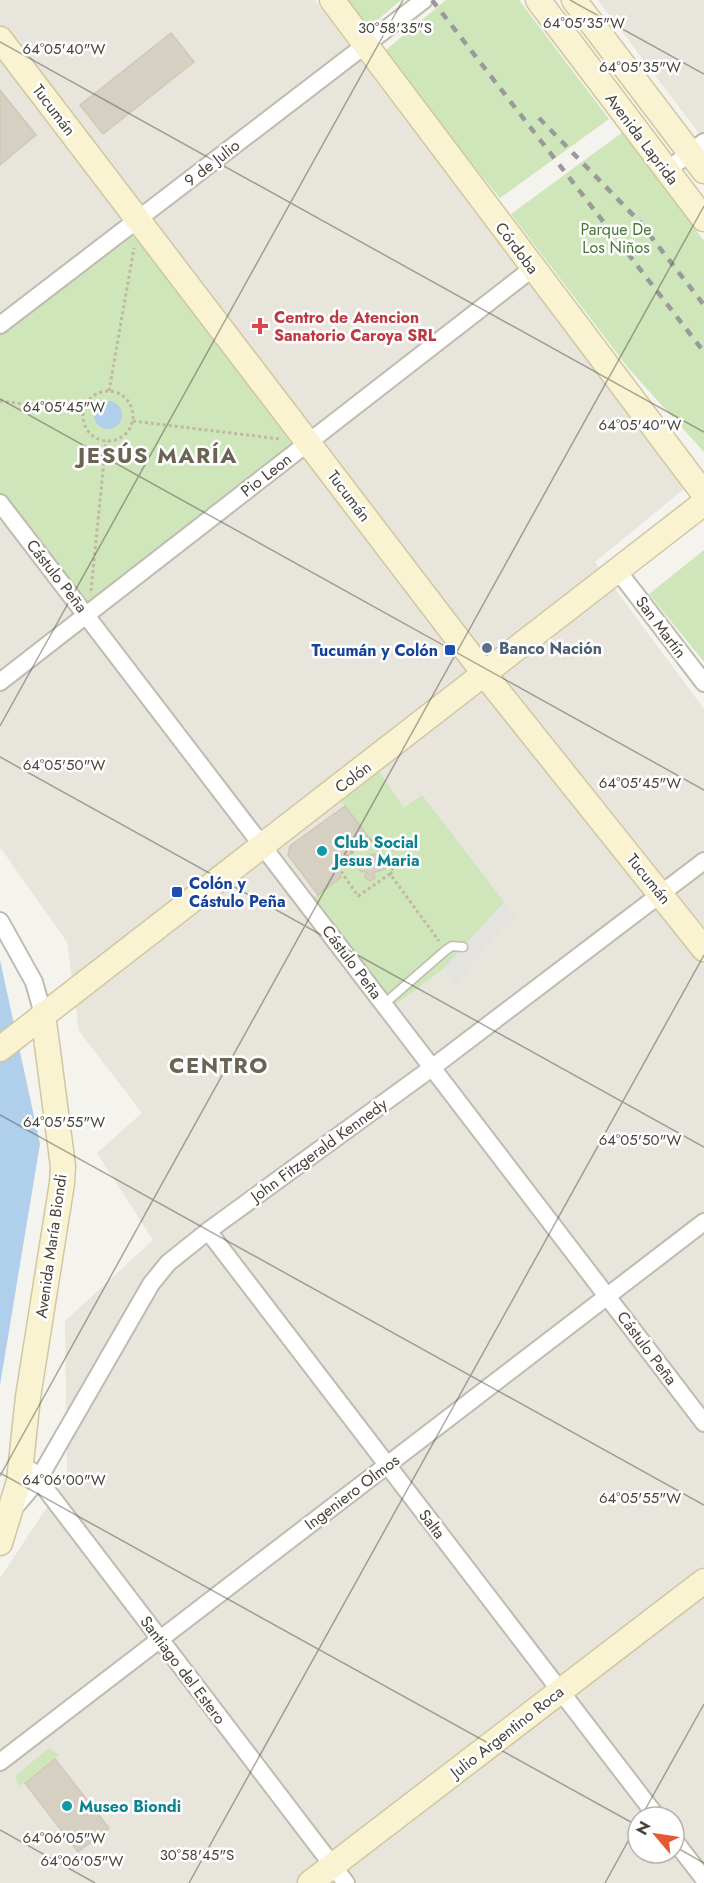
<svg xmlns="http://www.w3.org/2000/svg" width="704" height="1883" font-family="Jost,sans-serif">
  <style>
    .residential { fill: #e8e5dc; fill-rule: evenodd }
    .green { fill: #cfe5ba }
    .parking { fill: #e4e3e0 }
    .water { fill: #b0cfeb }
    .building { fill: #d6d0c3; stroke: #d0c8b7; stroke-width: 1.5 }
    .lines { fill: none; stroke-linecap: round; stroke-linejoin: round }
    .lane-casing { stroke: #c0bbb0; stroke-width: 11 }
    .street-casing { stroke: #c0bbb0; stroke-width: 20 }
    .secondary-casing { stroke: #d0c7a1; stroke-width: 27 }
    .path { stroke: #c0b8a3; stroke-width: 3; stroke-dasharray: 3 3; stroke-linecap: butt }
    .lane { stroke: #fff; stroke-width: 8 }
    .street { stroke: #fff; stroke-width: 16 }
    .secondary { stroke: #faf3d2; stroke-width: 24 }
    .rail { stroke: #9a9a9a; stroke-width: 4.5; stroke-dasharray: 8 8; stroke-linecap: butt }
    .ticks { fill: none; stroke: #49443b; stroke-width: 1.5; stroke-opacity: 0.45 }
    .health-dot { fill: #e0444e; stroke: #fff; stroke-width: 2 }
    .service-dot { fill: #5c6f8a; stroke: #fff; stroke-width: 2 }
    .transit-dot { fill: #1a4fb4; stroke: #fff; stroke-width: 2 }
    .culture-dot { fill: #0f9aa8; stroke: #fff; stroke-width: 2 }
    .labels { text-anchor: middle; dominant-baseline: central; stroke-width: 5; stroke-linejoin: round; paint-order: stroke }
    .street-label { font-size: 16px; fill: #49443b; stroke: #fff }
    .park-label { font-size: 16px; fill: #487633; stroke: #fff }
    .health-label { font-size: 16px; font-weight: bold; fill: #be3a42; stroke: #fff; text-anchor: start }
    .service-label { font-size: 16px; font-weight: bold; fill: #4e5e75; stroke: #fff; text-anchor: start }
    .transit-label { font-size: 16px; font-weight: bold; fill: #164399; stroke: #fff; text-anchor: end }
    .culture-label { font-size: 16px; font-weight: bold; fill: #0d838f; stroke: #fff; text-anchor: start }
    .district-label { font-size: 22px; font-weight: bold; letter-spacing: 1.5px; fill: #6b6353; stroke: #fff }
    .ticks-label { font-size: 15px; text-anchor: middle; fill: #49443b; stroke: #fff; stroke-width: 5; stroke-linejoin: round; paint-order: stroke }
  </style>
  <rect width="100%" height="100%" fill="#f5f3ed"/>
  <path class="residential" d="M0,0h315l369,489 -89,73 109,147v1174h-704v-305l67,-101 -2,-156 88,-81 -56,-87 45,-40 -63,-82 -12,-89 -67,-95zM638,1817h36v36h-36z
    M598,0h106v140z"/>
  <path class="green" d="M345,0h56l-34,29z
    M446,0h73l90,119 -109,79 -119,-144z
    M623,132l81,109v211l-75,-83 -118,-155z
    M139,220l169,222 -220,174 -88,-113v-178z
    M704,550v112l-55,-68z
    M373,762l31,46 18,-13 93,121 -11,8 -49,61 -12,-16 -54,41 -82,-108 34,-25 -8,-11 37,-27 -36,-48z
    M49,1748l10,7 -40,31 -4,-10z"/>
  <path class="parking" d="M504,902l11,14 -11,8 -49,61 -12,-16z"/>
  <path class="water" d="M94 415a14 14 0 1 1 28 0a14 14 0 1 1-28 0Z
    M0,960l40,184 -40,241z"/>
  <path class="building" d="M171,33l23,29 -91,72 -23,-29z
    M0,90l36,45 -36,30z
    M345,806l25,33 -37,27 8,11 -23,18 -30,-40 2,-9z
    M375,854l3,3v6h5l2,6 -11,3 1,6 -5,3 -5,-4 2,-5 -7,-1 -2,-6 4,-3 5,2 3,-9z
    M55,1759l54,69 -31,24 -53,-69z"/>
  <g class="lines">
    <defs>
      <path id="lane" d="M384,1004l62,-54 6,-4 11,1"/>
      <path id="street" d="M666,171l38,-29
        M0,325l424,-325
        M0,503l704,920
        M618,571l86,112
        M0,682l533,-414
        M0,921l34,61 9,32
        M208,1231l449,586
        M32,1471l314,412
        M14,1508l24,-28 113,-196 17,-21 40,-32 225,-164 271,-206
        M0,1762l704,-540
        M674,1840l30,39"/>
      <path id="secondary" d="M332,0l372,494
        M538,0l166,219
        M574,0l130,171
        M0,39l493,646 211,264
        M0,1049l704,-546
        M0,1543l19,-62 9,-84 34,-214 1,-17 -20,-152
        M310,1883l394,-302"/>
    </defs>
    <use href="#lane" class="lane-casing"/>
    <use href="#street" class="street-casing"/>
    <use href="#secondary" class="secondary-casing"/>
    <path class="path" d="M83 416a25 25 0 1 1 50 0a25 25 0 1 1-50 0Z
      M109,391l25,-143
      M0,401l84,10
      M133,421l147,18
      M91,591l15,-150
      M390,874l4,-3 -24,-32 -34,25 22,32 32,-22 49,67"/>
    <use href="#lane" class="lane"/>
    <use href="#street" class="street"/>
    <use href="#secondary" class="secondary"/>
    <path class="rail" d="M432,0l272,352
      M539,118l99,102 66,85"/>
  </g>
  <path class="ticks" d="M570,0l134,74M0,42l704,390M0,399l704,391M0,726l403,-726M0,757l704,390M0,1115l704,390M0,1473l638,353M0,1476l704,-1270M641,1817l63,-113M0,1830l95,53M674,1846l30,17M189,1883l515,-928M605,1883l33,-60"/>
  <path class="health-dot" d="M257 317h6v6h6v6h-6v6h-6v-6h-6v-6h6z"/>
  <circle class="service-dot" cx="487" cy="648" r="6"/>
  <g class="transit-dot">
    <rect x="444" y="644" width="12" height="12" rx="3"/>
    <rect x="171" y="886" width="12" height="12" rx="3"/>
  </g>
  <g class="culture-dot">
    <circle cx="322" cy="851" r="6"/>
    <circle cx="67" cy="1806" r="6"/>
  </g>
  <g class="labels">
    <g class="street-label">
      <text transform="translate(54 110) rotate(53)">Tucumán</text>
      <text transform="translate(642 139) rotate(53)">Avenida Laprida</text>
      <text transform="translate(212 163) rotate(-38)">9 de Julio</text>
      <text transform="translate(517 248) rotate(53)">Córdoba</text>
      <text transform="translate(266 475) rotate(-38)">Pio Leon</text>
      <text transform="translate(349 496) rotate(53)">Tucumán</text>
      <text transform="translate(57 576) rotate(52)">Cástulo Peña</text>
      <text transform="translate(661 627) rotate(53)">San Martín</text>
      <text transform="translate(353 777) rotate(-37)">Colón</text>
      <text transform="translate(649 879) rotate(51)">Tucumán</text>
      <text transform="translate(352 962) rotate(53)">Cástulo Peña</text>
      <text transform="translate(319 1150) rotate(-36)">John Fitzgerald Kennedy</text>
      <text transform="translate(51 1246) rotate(-82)">Avenida María Biondi</text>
      <text transform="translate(647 1348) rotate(53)">Cástulo Peña</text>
      <text transform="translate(352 1492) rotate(-37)">Ingeniero Olmos</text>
      <text transform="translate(432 1524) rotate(53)">Salta</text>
      <text transform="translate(183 1670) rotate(53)">Santiago del Estero</text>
      <text transform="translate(507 1732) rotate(-38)">Julio Argentino Roca</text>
    </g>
    <g class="park-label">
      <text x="616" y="229">Parque De<tspan x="616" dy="18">Los Niños</tspan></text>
    </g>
    <g class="health-label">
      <text x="274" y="317">Centro de Atencion<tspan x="274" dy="18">Sanatorio Caroya SRL</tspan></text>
    </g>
    <g class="service-label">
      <text x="499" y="648">Banco Nación</text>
    </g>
    <g class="transit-label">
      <text x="438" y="650">Tucumán y Colón</text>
      <text x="189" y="883" text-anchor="start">Colón y<tspan x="189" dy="18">Cástulo Peña</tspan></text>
    </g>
    <g class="culture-label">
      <text x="334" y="842">Club Social<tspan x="334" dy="18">Jesus Maria</tspan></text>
      <text x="79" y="1806">Museo Biondi</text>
    </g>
    <g class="district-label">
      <text x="158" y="455">JESÚS MARÍA</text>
      <text x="219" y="1065">CENTRO</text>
    </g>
  </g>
  <g class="ticks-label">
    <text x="584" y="28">64°05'35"W</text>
    <text x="395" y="33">30°58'35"S</text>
    <text x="64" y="54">64°05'40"W</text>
    <text x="640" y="72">64°05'35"W</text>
    <text x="64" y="412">64°05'45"W</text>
    <text x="640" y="430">64°05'40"W</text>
    <text x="64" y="770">64°05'50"W</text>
    <text x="640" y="788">64°05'45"W</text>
    <text x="64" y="1127">64°05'55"W</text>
    <text x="640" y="1145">64°05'50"W</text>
    <text x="64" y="1485">64°06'00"W</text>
    <text x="640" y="1503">64°05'55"W</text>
    <text x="64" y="1843">64°06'05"W</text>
    <text x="197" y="1860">30°58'45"S</text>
    <text x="82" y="1866">64°06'05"W</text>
  </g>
  <g transform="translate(656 1835) rotate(299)"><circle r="28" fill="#ffffff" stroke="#b6b4b1" stroke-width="1.5"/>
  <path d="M0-4.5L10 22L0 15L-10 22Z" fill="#e55a34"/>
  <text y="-9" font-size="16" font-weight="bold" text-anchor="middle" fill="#49443b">N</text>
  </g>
</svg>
